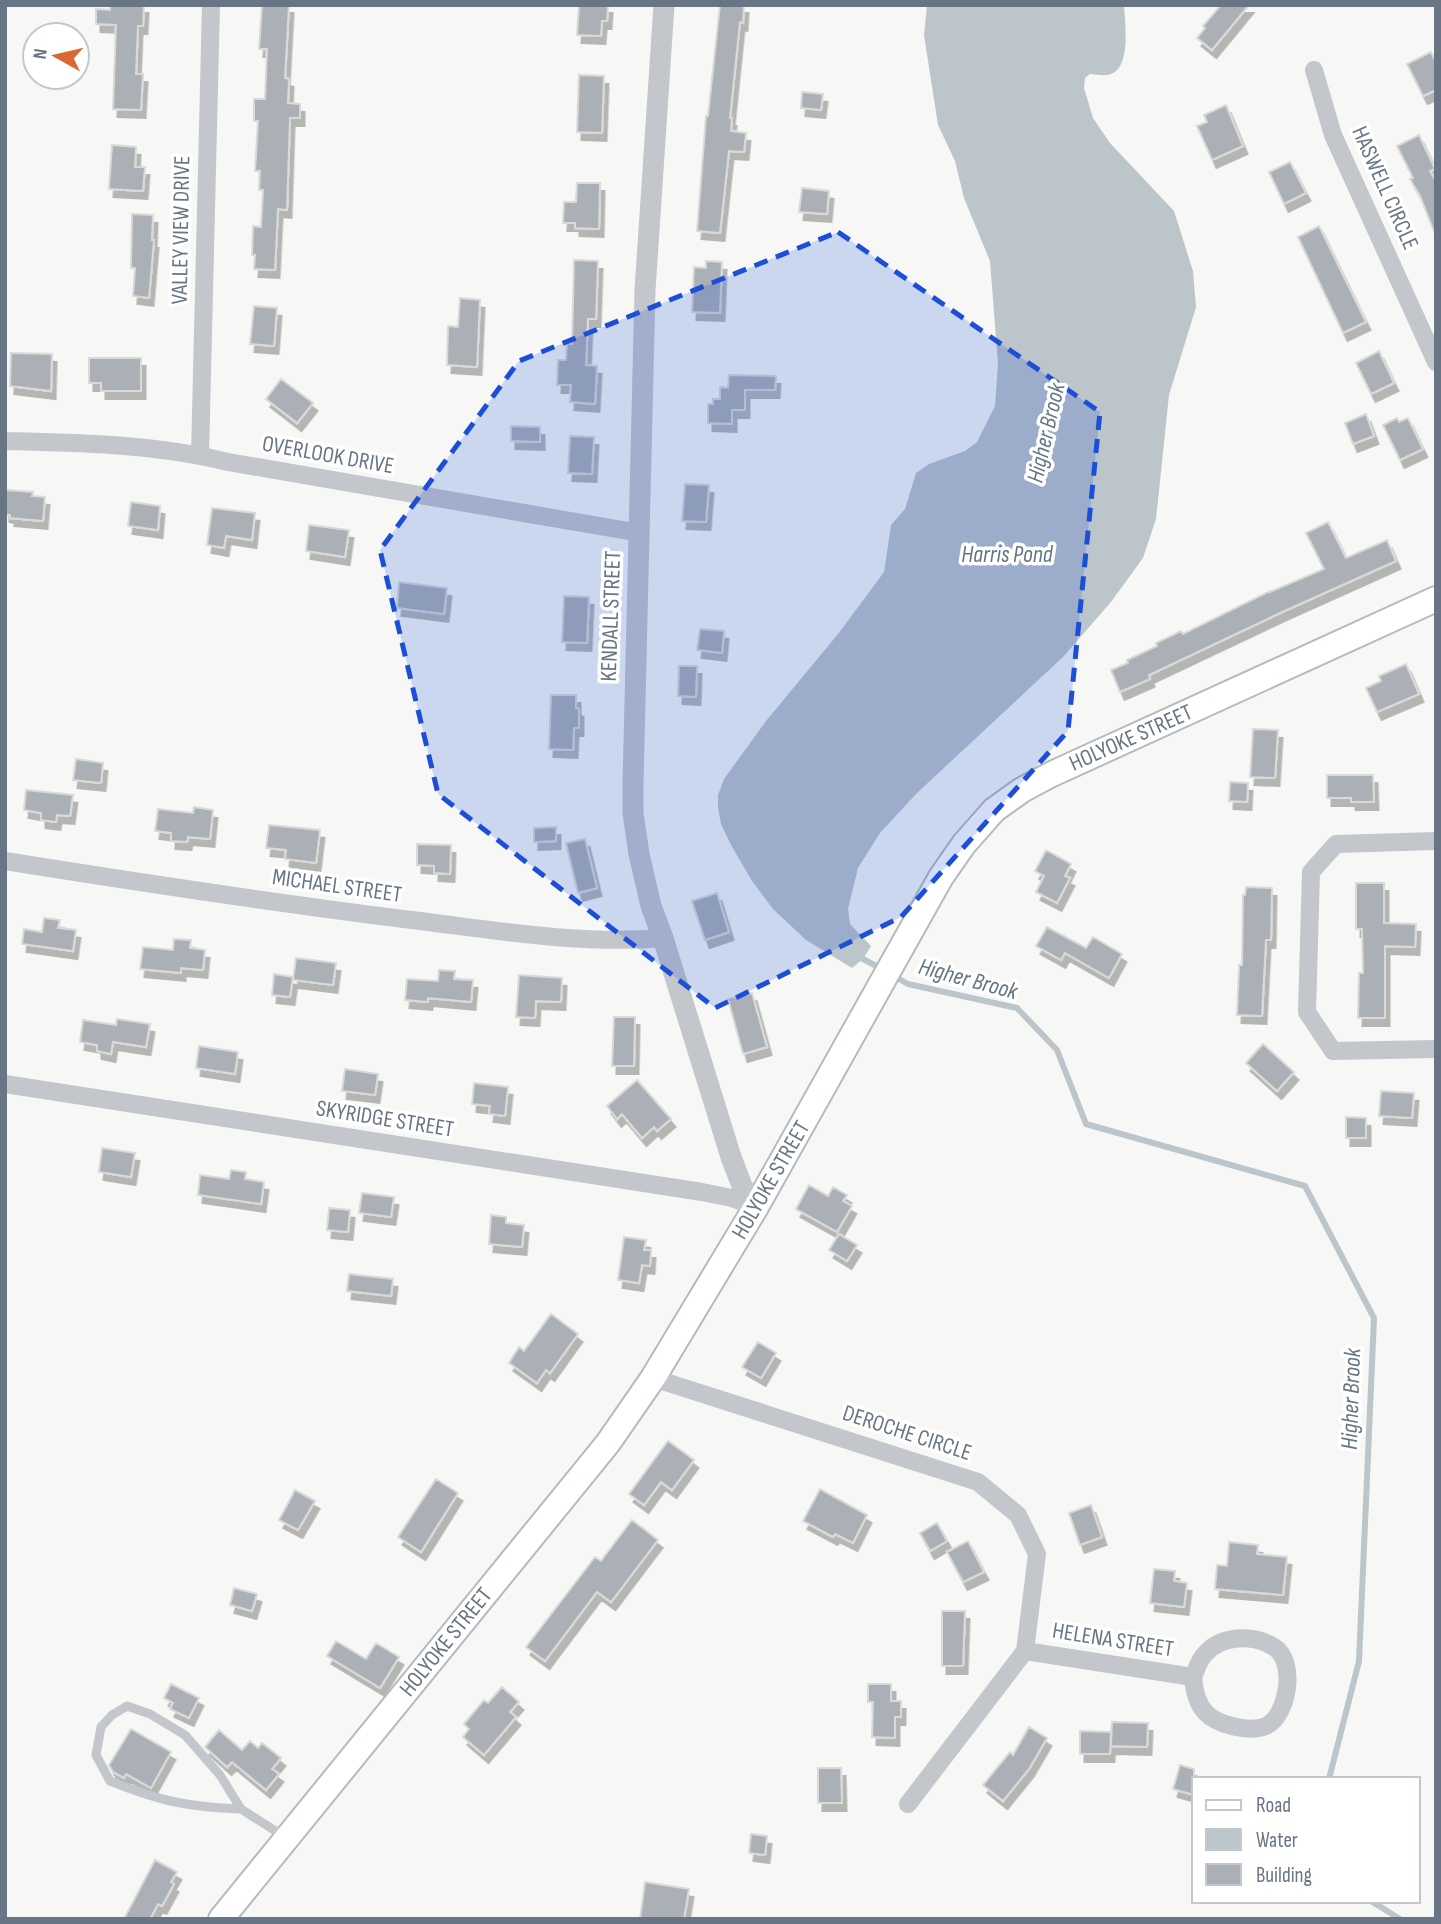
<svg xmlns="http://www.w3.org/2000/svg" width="1441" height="1924" font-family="'Sofia Sans Condensed',sans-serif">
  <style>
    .water { fill: #bcc5ca }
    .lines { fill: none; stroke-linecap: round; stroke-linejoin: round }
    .stream { stroke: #bcc5ca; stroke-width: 6 }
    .building { fill: #aab0b6; stroke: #d9d9d7; stroke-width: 2; filter: url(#shadow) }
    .secondary-casing { stroke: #b6babe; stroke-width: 28 }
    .service { stroke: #c3c6ca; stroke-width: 9 }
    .minor { stroke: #c3c6ca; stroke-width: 18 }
    .tertiary { stroke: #c3c6ca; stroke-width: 21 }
    .secondary { stroke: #fff; stroke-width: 24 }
    .marked { fill: #1d4ed8; fill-opacity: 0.2; stroke: #1d4ed8; stroke-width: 5; stroke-dasharray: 14 9; stroke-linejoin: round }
    .labels { text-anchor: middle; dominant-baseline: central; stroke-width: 7; stroke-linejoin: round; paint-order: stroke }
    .street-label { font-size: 23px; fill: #687584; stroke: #fff }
    .water-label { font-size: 24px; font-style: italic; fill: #647680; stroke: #fff }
  </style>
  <defs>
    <filter id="shadow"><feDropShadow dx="4.5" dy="8" stdDeviation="0" flood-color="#0004"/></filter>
  </defs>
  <rect width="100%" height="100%" fill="#f7f8f5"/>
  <path class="water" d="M927,5h197c1,19 8,67 -17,70 -5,1 -12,-1 -17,-1l-5,4 -1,10 9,30 17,25 64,68 19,60 3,36 -27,88 -13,124 -13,39 -32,44 -48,55 -146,136 -37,40 -22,35 -10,41 2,15 21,22 -8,13 -11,9 -46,-28 -33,-31 -21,-28 -21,-36 -10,-21 -3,-16v-13l6,-16 42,-58 72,-87 46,-62 7,-47 14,-16 11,-36 13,-9 36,-13 12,-9 18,-36 3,-42 -8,-103 -26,-63 -9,-37 -17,-36 -14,-90z"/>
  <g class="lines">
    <path class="stream" d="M860,954l3,5 19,10
      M892,975l16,9 109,24 40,42 29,74 219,62 69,132 -15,343 -30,118
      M1371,1901l29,18"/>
  </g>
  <path class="building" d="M110,5h34l-1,21h-5l-2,48h7l-2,36 -28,-1 3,-84 -20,-1v-15l14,1z
    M262,5h27l-4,73 4,1 -1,24 12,1v14h-10l-3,92 -9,-1 -3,61 -21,-1 1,-14h-3l1,-29 8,1 2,-37h-4l1,-19h-5l3,-50h-4v-22h11l2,-50h-8z
    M579,5h29l-1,16h-5l-1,15 -24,-1z
    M720,5h24l-1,18 -3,-1 -10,96h2l-1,13 15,2 -2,19 -15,-1 -9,82 -23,-2 9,-115h2z
    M1221,5h28l-37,45 -15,-12 8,-10 -2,-2z
    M1431,52l5,10v28l-13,6 -16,-32z
    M579,75l25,1 -2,57 -25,-1z
    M802,92l21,2 -2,16 -20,-2z
    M1226,105l17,41 -31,14 -15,-34 10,-4 -3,-7z
    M1419,135l16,34 -5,2 6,10 -1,53 -15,-38 -10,-17 3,-1 -16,-32z
    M112,145l24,2 -1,20h10l-2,24 -34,-2z
    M1290,162l16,31 -22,11 -15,-32z
    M577,183h23l-1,46 -24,-1v-5h-12l1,-21h12z
    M802,188l27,3 -2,23 -28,-2z
    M132,214l21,1 -1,25h2l-5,58 -16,-2 2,-28h-4z
    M1319,226l47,96 -23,11 -45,-96z
    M574,260l24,1 -2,58h-8l-2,46 11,1 -2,38 -25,-2 1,-17h-14l1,-25h8l1,-17 5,1z
    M706,261l16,1 -2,51 -28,-1 2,-45 12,1z
    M460,298l20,2 -3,67 -30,-2 1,-39 10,1z
    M254,306l23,2 -3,38 -24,-2z
    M1379,351l15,32 -23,11 -15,-31z
    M11,353l41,1 -1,37 -41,-5z
    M89,358h52v33h-40v-8h-12z
    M729,375l47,1 -1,14h-30v20h-13v14l-24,-1v-19h5v-5h7v-12l8,1z
    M281,379l32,24 -16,20 -31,-24z
    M1366,414l8,22 -21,8 -8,-21z
    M1397,418l2,4 9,-4 15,31 -23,11 -17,-35z
    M511,426l29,1v15l-29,-1z
    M570,436l24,1 -2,37 -24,-1z
    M685,484l24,1 -3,37 -24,-1z
    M5,490l28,2 -1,4 13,1 -2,24 -33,-3v-3l-5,-1z
    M131,502l29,4 -2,24 -30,-4z
    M212,508l43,5 -3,27 -26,-4 -2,12 -17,-3z
    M1328,522l18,36 41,-18 9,21 -116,52 -131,62 1,4 -30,13 -9,-22 17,-7 -1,-3 30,-14 -1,-3 25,-12 2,3 87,-43v1l54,-23 -18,-36z
    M309,525l40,5 -4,27 -39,-6z
    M399,582l48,6 -3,26 -47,-6z
    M564,596l25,1 -2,46 -25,-1z
    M700,629l24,2 -2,22 -25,-3z
    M1406,664l13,30 -42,18 -11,-24 15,-7 -2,-5z
    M679,666h18l-1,31 -18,-1z
    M551,695h25v13l3,1v19h-5l-1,22 -24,-1z
    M1253,729l25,1 -3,48 -25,-1z
    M76,759l27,4 -2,20 -28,-3z
    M1327,775h46l1,27h-23v-4h-24z
    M1230,782l18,1 -1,19 -18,-1z
    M26,790l47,5 -3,21 -13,-1 -1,7 -15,-2v-7l-17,-3z
    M194,807l19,3 -3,29 -22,-2 -1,5 -16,-1v-8l-16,-2 3,-22 35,4z
    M269,825l51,5 -4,33 -31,-4 1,-9 -20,-2z
    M556,827v14l-22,1v-14z
    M585,839l12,49 -19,5 -12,-50z
    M417,844l34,1 -1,29 -16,-1v-7l-17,-1z
    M1046,850l25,14 -6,12 5,2 -13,25 -21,-11 8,-16 -9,-5z
    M1356,883h28v40l32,1 -1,23 -30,-1v72h-27l1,-45h4l-1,-44h-6z
    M1246,887l26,1 -1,52h-5l-4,76 -25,-1 2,-47v-3h3l1,-70h2z
    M717,893l12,39 -24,8 -13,-39z
    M44,918l16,2 -2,8 18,2 -3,21 -51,-7 2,-15 18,3z
    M1047,927l39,21 7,-11 29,17 -13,24 -44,-25 -4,7 -25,-14z
    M174,939l17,1 -1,8 15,2 -2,20 -22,-2v5l-41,-4 3,-22 30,3z
    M296,958l40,5 -3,22 -40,-5z
    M439,970l16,1 -1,8 19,1 -2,22 -43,-4v4l-23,-2 2,-21 31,2z
    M274,974l19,3 -3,20 -18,-2z
    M519,975l43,3 -1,24 -25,-1 -1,17 -19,-1z
    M752,993l15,54 -24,7 -15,-55z
    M614,1017h21l-1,49h-22z
    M117,1019l33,5 -4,23 -33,-5 -2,12 -14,-3v-6l-17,-3 3,-22 33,5z
    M1263,1044l31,28 -17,19 -31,-28z
    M199,1046l39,6 -3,22 -39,-6z
    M345,1069l33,5 -3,21 -33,-4z
    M637,1080l34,39 -14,12 -3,-4 -12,11 -20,-24 -5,5 -10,-13z
    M474,1083l34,4 -3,29 -16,-2 1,-8 -18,-2z
    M1381,1091l33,2 -2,25 -33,-2z
    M1346,1117l20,1v20h-20z
    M102,1148l33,5 -4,24 -32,-5z
    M231,1170l15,2 -1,7 19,3 -3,22 -63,-9 2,-20 29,4z
    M809,1185l19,11 5,-9 14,8 -4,6 9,5 -15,26 -41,-23z
    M362,1193l32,4 -3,20 -32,-4z
    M329,1208l21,2 -2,22 -21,-2z
    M491,1215l15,2v6l18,2 -2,22 -33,-3z
    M839,1234l18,11 -10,16 -18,-11z
    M624,1237l22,3 -2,10h7l-1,16 -8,-1 -3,18 -21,-3z
    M349,1274l44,5 -2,17 -44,-5z
    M551,1314l27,20 -28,39 -4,-3 -9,13 -28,-20 10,-16 5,4z
    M758,1342l18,11 -15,25 -19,-11z
    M668,1441l26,19 -22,30 -11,-8 -17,23 -15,-11z
    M436,1479l22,14 -37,59 -23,-15z
    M820,1489l47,26 -14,28 -18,-9 -2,3 -30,-16z
    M295,1490l20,11 -17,29 -19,-10z
    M1091,1505l11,32 -22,8 -11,-32z
    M632,1520l26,20 -47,62 -14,-10 -52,69 -19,-14 69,-90 6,4z
    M937,1523l10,18 -17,10 -10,-18z
    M968,1541l16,31 -21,10 -16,-30z
    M1229,1542l29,3 -1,9 30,3 -4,38 -68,-6 2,-24 10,1z
    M1154,1569l21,2 -1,10 13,2 -3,24 -34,-4z
    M234,1588l23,6 -5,17 -22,-6z
    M942,1611h23l-2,55h-21z
    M336,1641l30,18 10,-16 23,14 -19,31 -53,-32z
    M171,1684l28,14 -10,20 -19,-9 3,-6 -9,-5z
    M868,1684h23v17h10v16h-6v21l-23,-1 1,-35h-5z
    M502,1687l17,15 -9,10 6,5 -32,38 -21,-18 6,-8 -5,-5 20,-24 4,3z
    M1112,1722l36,1 -1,24 -36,-1z
    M1029,1727l18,11 -18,31 -26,32 -20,-16 27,-33 3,3z
    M131,1729l40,23 -20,36 -25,-14 -2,4 -11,-6 -4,-7z
    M219,1730l23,20 8,-9 8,7 4,-5 19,15 -9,11 7,5 -13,16 -34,-28 -5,5 -22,-20z
    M1080,1731l31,1 -1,22h-30z
    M1180,1765l14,4v26l-21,-6z
    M818,1768h23l1,35h-24z
    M751,1834l16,2 -2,19 -16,-2z
    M155,1860l22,12 -6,10 3,2 -12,22 -4,-2 -8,15h-26z
    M645,1882l44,7 -5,30h-44z"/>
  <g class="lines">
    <defs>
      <path id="secondary" d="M221,1919l387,-476 45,-65 103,-171 185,-330 23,-33 30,-34 28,-20 30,-16 384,-175"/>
    </defs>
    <use href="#secondary" class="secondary-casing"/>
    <path class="service" d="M241,1809c-54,-2 -81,-8 -131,-28l-14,-26 5,-28 11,-12 15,-9 23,8 35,21 35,40 21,34 44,28"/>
    <path class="minor" d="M1314,70l19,65 103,227
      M5,441c75,2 151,3 223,21l412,71
      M200,455l11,-450
      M1436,841l-100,3 -25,28 -4,140 26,39 103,-2
      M5,861c138,22 276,43 415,60 80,10 163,24 243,17
      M5,1084l697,108 30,6 24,9
      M653,1378l325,104 40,33 19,39 -12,97 -117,153
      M1025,1651l168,26c1,13 4,26 12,35 12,13 44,21 61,14 22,-10 31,-65 8,-79 -21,-13 -53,-12 -69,7 -7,7 -8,15 -12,23"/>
    <path class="tertiary" d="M664,5l-19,285 -12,493v30l6,41 12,52 12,32 68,219 11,29 14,21"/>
    <use href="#secondary" class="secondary"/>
  </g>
  <path class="marked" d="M838,232l262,180 -32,319 -167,186 -186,91 -277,-214 -58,-244 139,-189z"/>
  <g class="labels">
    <g class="street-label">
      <text transform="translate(1385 188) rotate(66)">HASWELL CIRCLE</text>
      <text transform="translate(181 230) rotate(-89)">VALLEY VIEW DRIVE</text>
      <text transform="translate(328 455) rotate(10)">OVERLOOK DRIVE</text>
      <text transform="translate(611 616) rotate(-88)">KENDALL STREET</text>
      <text transform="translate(1131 738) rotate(-24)">HOLYOKE STREET</text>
      <text transform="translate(337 886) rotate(8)">MICHAEL STREET</text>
      <text transform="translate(385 1119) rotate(9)">SKYRIDGE STREET</text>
      <text transform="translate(771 1180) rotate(-60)">HOLYOKE STREET</text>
      <text transform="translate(907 1433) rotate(18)">DEROCHE CIRCLE</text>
      <text transform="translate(1113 1640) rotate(9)">HELENA STREET</text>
      <text transform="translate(446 1642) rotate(-51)">HOLYOKE STREET</text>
    </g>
    <g class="water-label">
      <text transform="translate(1046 433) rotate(-77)">Higher Brook</text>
      <text x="1007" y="554">Harris Pond</text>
      <text transform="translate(968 979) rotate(15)">Higher Brook</text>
      <text transform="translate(1351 1399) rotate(-88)">Higher Brook</text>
    </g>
  </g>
  <rect width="1441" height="1924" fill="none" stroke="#687584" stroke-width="14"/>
  <rect x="1192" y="1777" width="228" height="126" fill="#ffffff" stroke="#c3c8ce" stroke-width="2"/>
  <rect x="1206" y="1800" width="35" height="10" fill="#ffffff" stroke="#c3c8ce" stroke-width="2"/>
  <text x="1256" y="1812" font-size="21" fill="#687584">Road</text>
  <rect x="1206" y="1829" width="35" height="21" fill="#bcc5ca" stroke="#c3c8ce" stroke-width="2"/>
  <text x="1256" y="1847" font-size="21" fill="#687584">Water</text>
  <rect x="1206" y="1864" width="35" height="21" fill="#aab0b6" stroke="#c3c8ce" stroke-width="2"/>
  <text x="1256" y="1882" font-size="21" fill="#687584">Building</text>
  <g transform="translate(56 56) rotate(278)"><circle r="33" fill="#ffffff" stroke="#c3c8ce" stroke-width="2"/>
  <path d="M0-5L12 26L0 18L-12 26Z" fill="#da6833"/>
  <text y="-10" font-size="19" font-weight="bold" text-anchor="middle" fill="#687584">N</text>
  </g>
</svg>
